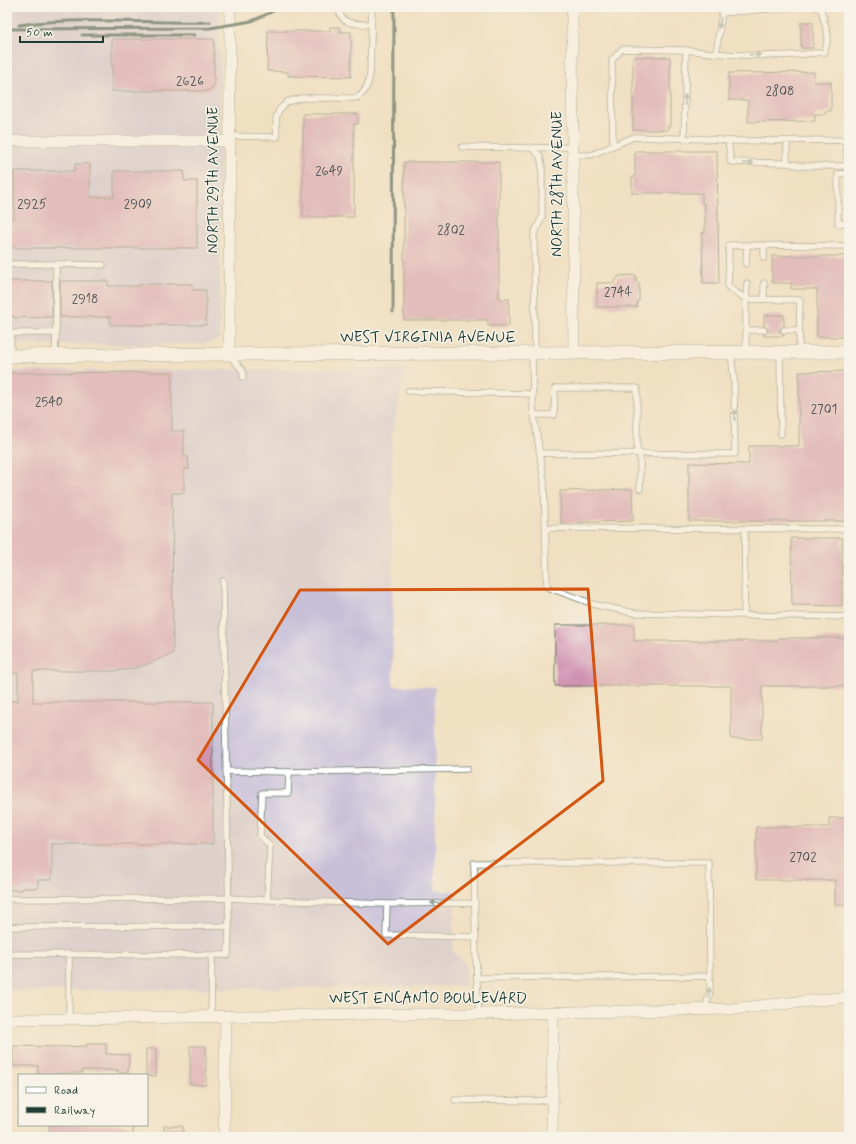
<svg xmlns="http://www.w3.org/2000/svg" width="856" height="1144" font-family="Mynerve,sans-serif">
  <style>
    .industrial { fill: #c8bfd8 }
    .building { fill: #d092b1 }
    .lines { fill: none; stroke-linecap: round; stroke-linejoin: round }
    .service-casing { stroke: #687666; stroke-width: 7 }
    .minor-casing { stroke: #687666; stroke-width: 12 }
    .tertiary-casing { stroke: #687666; stroke-width: 14 }
    .service { stroke: #fff; stroke-width: 5.5 }
    .minor { stroke: #fff; stroke-width: 11 }
    .tertiary { stroke: #fff; stroke-width: 13 }
    .rail { stroke: #1f3d34; stroke-width: 3 }
    .oneway { fill: #8f9e9a }
    .marked { fill: none; stroke: #d45610; stroke-width: 3; stroke-linejoin: round }
    .labels { text-anchor: middle; dominant-baseline: central; stroke-width: 3; stroke-linejoin: round; paint-order: stroke }
    .number-label { font-size: 13px; fill: #4b5253 }
    .street-label { font-size: 15px; fill: #1f3d34; stroke: #f7f3e8 }
  </style>
  <rect width="100%" height="100%" fill="#f7f3e8"/>
  <filter id="ink" filterUnits="userSpaceOnUse"><feTurbulence type="fractalNoise" baseFrequency=".025" numOctaves="2"/><feDisplacementMap in="SourceGraphic" scale="8" xChannelSelector="R" yChannelSelector="G"/><feConvolveMatrix kernelMatrix="1 2 1 2 8 2 1 2 1" color-interpolation-filters="sRGB"/></filter>
  <filter id="wash" filterUnits="userSpaceOnUse"><feTurbulence type="fractalNoise" baseFrequency=".012" numOctaves="4" result="noise"/><feDisplacementMap in="SourceGraphic" scale="16" xChannelSelector="R" yChannelSelector="G"/><feGaussianBlur stdDeviation="0.9" result="paint"/><feColorMatrix in="noise" values="0 0 0 0 0 0 0 0 0 0 0 0 0 0 0 0 0 1.4 0 .05"/><feComposite in="paint" operator="in"/></filter>
  <g filter="url(#wash)">
    <rect width="100%" height="100%" fill="#f0e0c2"/>
    <path class="industrial" d="M7,7h213v307l-1,25 -15,5 -197,1z
      M406,369l-14,65 1,252 42,1v204h20l-2,60 13,14v21l-459,5v-620z"/>
    <g id="blocks">
      <path class="building" d="M801,22h12v26h-12z
        M330,27h10v5h11v45l-63,-1v-4l-21,-1 1,-40h62z
        M112,39h102v47l-6,5h-96z
        M633,57h37v69h-2v4h-35z
        M814,72v10h17v29h-6v3h-10v7l-67,1v-22h-19v-27z
        M303,114h55v10h-4v93h-51z
        M635,151h82l2,132h-16l-1,-50h3v-29h-3v-11h-70v-16h3z
        M404,162h95v137h10v27h-21v-6h-84z
        M75,164h15v33h24v-26h70v10h13v67h-190v-30h7v-47h61z
        M772,256h77v81h-32v-48h-26v-6h-19z
        M636,275v7h3v19h-2v6h-40v-24h17l5,-7z
        M7,281h45v36l-38,1v-2h-7z
        M60,281h48v5h32v-2h52v6h14v35h-96v-8h-50z
        M764,315h20v11l-2,1 -2,3 1,2 3,2v2h-20v-2l2,-1 2,-3 -1,-2 -3,-2z
        M849,371v150h-160v-58l60,1v-18h50v-74z
        M172,372v59h12v26h4l1,12h-5v24h-12l1,160 -23,10 -15,5 -19,3h-83v31h180v142h-161v36h-14v8h-16v2h-15v-189h11v-28h-11v-300z
        M632,489l1,32 -72,2 -1,-32z
        M791,538h51v68l-50,-1z
        M555,625h79v16h144v-3h71v48h-87v53h-31v-53h-176z
        M829,818h20v87h-14v-25h-79v-53h73z
        M87,1044h19v10l23,1 -1,18 -11,-1 1,-2h-36v3h-25v2h-19v-9h-25v-20l48,1 26,-1z
        M190,1046h16v39l-16,-1z
        M146,1049h10v27h-9l-1,-1z
        M49,1125h84v12h-69v-3h-15z
        M164,1126h19v11h-19z"/>
    </g>
  </g>
  <g filter="url(#ink)">
    <use href="#blocks" fill-opacity="0" stroke="#687666" stroke-width="1"/>
    <g class="lines">
      <defs>
        <path id="service" d="M339,7c0,19 18,17 32,17
          M568,7l4,7
          M530,9l2,-2
          M572,14l4,-7
          M686,50c45,6 93,8 139,2l3,-16 -7,-27 -7,-2
          M716,54l6,-41 71,-6
          M230,136l47,1 -1,-19 3,-8 8,-8 15,-4h55c9,-6 11,-13 13,-24l2,-67
          M728,141l3,21 56,1v-22
          M613,146l-1,-86 10,-11 64,1 -2,89
          M462,147l70,1 8,8 2,9v52l-8,17 1,119
          M532,148l41,-1
          M573,155h18l43,-18 74,2 25,2 116,-1
          M787,163l14,3h47l-2,-25
          M849,173l-11,1v50l11,-2
          M764,245v13
          M7,264h49v69
          M56,264l47,1
          M746,264l1,-19
          M764,283v16
          M746,299l-18,-12 1,-42 120,1
          M746,299l1,-16
          M746,330h18
          M784,330h15
          M746,353v-54l54,1 -1,52
          M780,353l1,81
          M532,354l1,55 11,72 3,106 49,18 39,8 214,4
          M11,356v-23h45l-1,22
          M230,356l13,15v6
          M408,391l125,3
          M534,415h20l1,-27h82v66
          M540,453l195,1 -1,-74 -3,-27
          M640,454v35
          M546,528l303,1
          M847,529l2,63
          M223,581l6,345
          M744,615l1,-86
          M226,771l63,1 178,-3
          M7,899l222,-1 38,2 120,4 -1,31 90,2
          M267,900l3,-54 -10,-10 2,-43h26l1,-21
          M387,904l88,-1
          M7,927l222,-1 -1,29 -221,-1
          M477,978l233,-2 -1,-113h-235c1,50 1,101 5,151
          M705,1009l5,-17v-16
          M211,1016l1,-61
          M69,1019v-65
          M455,1100l83,1 14,-2"/>
        <path id="minor" d="M572,14l2,340
          M7,141h223
          M229,354l1,-347
          M7,1019h62l298,-5h112l252,-5 118,-12
          M224,1137l2,-121
          M552,1137l1,-124"/>
        <path id="tertiary" d="M7,356l222,-2 620,-2"/>
      </defs>
      <use href="#service" class="service-casing"/>
      <use href="#minor" class="minor-casing"/>
      <use href="#tertiary" class="tertiary-casing"/>
      <use href="#service" class="service"/>
      <use href="#minor" class="minor"/>
      <use href="#tertiary" class="tertiary"/>
      <path class="rail" d="M19,25c63,-9 128,-1 191,-3
        M7,29l203,-1 42,-7 30,-14
        M82,35h112
        M393,312l1,-305"/>
    </g>
    <defs><path id="oneway-solid" d="M-6-.8H1V-3.2L6.5 0L1 3.2V.8H-6Z"/></defs>
    <g class="oneway">
      <use href="#oneway-solid" transform="translate(720 23) rotate(100)"/>
      <use href="#oneway-solid" transform="translate(755 55) rotate(1)"/>
      <use href="#oneway-solid" transform="translate(685 100) rotate(-89)"/>
      <use href="#oneway-solid" transform="translate(748 163) rotate(1)"/>
      <use href="#oneway-solid" transform="translate(735 415) rotate(-91)"/>
      <use href="#oneway-solid" transform="translate(436 903) rotate(180)"/>
      <use href="#oneway-solid" transform="translate(709 993) rotate(-82)"/>
    </g>
  </g>
  <path d="M0 0H856V1144H0ZM588,589l15,192 -215,163 -190,-184 102,-170z" fill="#f0e0c2" fill-opacity=".55" fill-rule="evenodd"/>
  <path class="marked" d="M588,589l15,192 -215,163 -190,-184 102,-170z"/>
  <g class="labels">
    <g class="number-label">
      <text x="190" y="81">2626</text>
      <text x="780" y="91">2808</text>
      <text x="329" y="171">2649</text>
      <text x="32" y="204">2925</text>
      <text x="138" y="204">2909</text>
      <text x="451" y="230">2802</text>
      <text x="618" y="292">2744</text>
      <text x="85" y="299">2918</text>
      <text x="49" y="402">2540</text>
      <text x="824" y="409">2701</text>
      <text x="803" y="857">2702</text>
    </g>
    <g class="street-label">
      <text transform="translate(214 180) rotate(-90)">NORTH 29TH AVENUE</text>
      <text transform="translate(558 184) rotate(-90)">NORTH 28TH AVENUE</text>
      <text x="428" y="338">WEST VIRGINIA AVENUE</text>
      <text x="428" y="999">WEST ENCANTO BOULEVARD</text>
    </g>
  </g>
  <rect width="856" height="1144" fill="none" stroke="#f7f3e8" stroke-width="24"/>
  <rect x="18" y="1074" width="130" height="52" fill="#f7f3e8" stroke="#a1aaa0"/>
  <rect x="26" y="1087" width="20" height="6" fill="#ffffff" stroke="#a1aaa0"/>
  <text x="54" y="1094" font-size="12" fill="#1f3d34">Road</text>
  <rect x="26" y="1107" width="20" height="6" fill="#1f3d34" stroke="#a1aaa0"/>
  <text x="54" y="1114" font-size="12" fill="#1f3d34">Railway</text>
  <path d="M20 36v6h83v-6" fill="none" stroke="#1f3d34" stroke-width="2"/>
  <text x="26" y="36" font-size="12" fill="#1f3d34" stroke="#f7f3e8" stroke-width="3" paint-order="stroke">50 m</text>
</svg>
